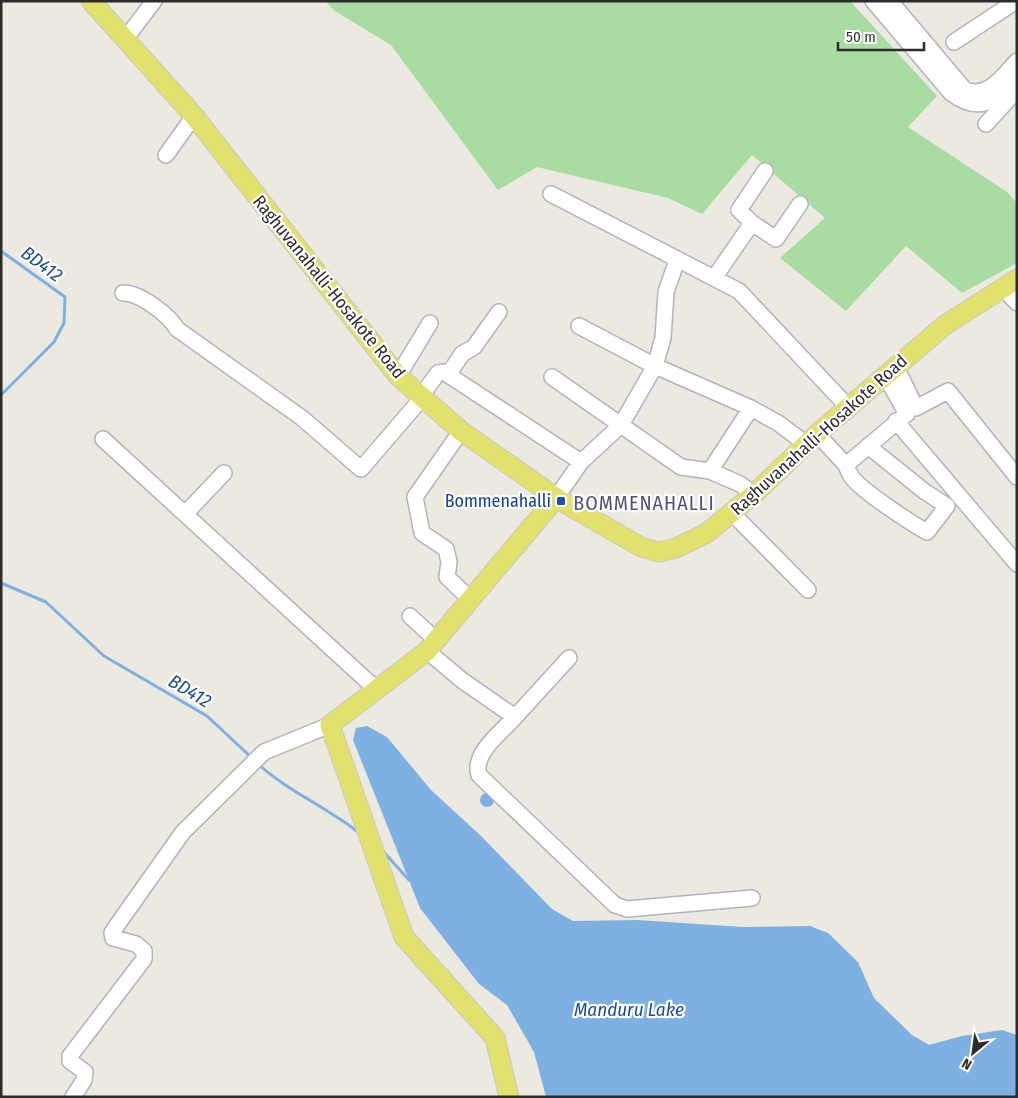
<svg xmlns="http://www.w3.org/2000/svg" width="1018" height="1098" font-family="'Fira Sans Condensed',sans-serif">
  <style>
    .green { fill: #a9dca2 }
    .water { fill: #7eb1e2 }
    .lines { fill: none; stroke-linecap: round; stroke-linejoin: round }
    .stream { stroke: #7eb1e2; stroke-width: 3 }
    .minor-casing { stroke: #b3b3be; stroke-width: 18 }
    .major-casing { stroke: #c8c8c8; stroke-width: 21 }
    .minor { stroke: #fff; stroke-width: 15 }
    .major { stroke: #e2e16e; stroke-width: 19 }
    .transit-dot { fill: #1a4fb4; stroke: #fff; stroke-width: 2 }
    .labels { text-anchor: middle; dominant-baseline: central; stroke-width: 4.5; stroke-linejoin: round; paint-order: stroke }
    .street-label { font-size: 18px; fill: #2c2c2c; stroke: #fff }
    .transit-label { font-size: 18px; fill: #164399; stroke: #fff; text-anchor: end }
    .water-label { font-size: 19px; font-style: italic; fill: #1c4e8f; stroke: #fff }
    .quarter-label { font-size: 20px; letter-spacing: 1px; fill: #525178; stroke: #fff }
  </style>
  <rect width="100%" height="100%" fill="#ece9e0"/>
  <path class="green" d="M325,1h525l87,95 -29,31 99,65 10,11v60l-55,30 -56,-47 -60,65 -66,-53 45,-40 -73,-63 -50,59 -34,-16 -131,-31 -39,23 -107,-145 -56,-34z"/>
  <path class="water" d="M367,726l20,11 44,53 49,45 72,74 21,12 64,-1 106,7 67,-1 18,7 30,29 16,36 38,37 17,10 33,-9 40,-6 15,5v62h-471l-12,-45 -27,-47 -28,-21 -59,-76 -67,-168 3,-12z
    M480 800a7 7 0 1 1 14 0a7 7 0 1 1-14 0Z"/>
  <g class="lines">
    <path class="stream" d="M1,251l64,46 -1,26 -10,19 -53,53
      M1,583l45,19 58,54 103,60 45,42
      M258,764c30,27 68,43 100,68
      M381,849l28,31"/>
    <defs>
      <path id="minor" d="M873,1l78,92c31,23 44,6 66,-17
        M890,1l75,89c23,9 38,-14 52,-29
        M126,38l28,-37
        M954,42l62,-41
        M986,124l31,-34
        M166,155l28,-39
        M765,171l-26,39 13,13 24,16 24,-35
        M551,194l188,97 109,116
        M714,278l38,-55
        M1003,288l14,15
        M123,293c16,-1 46,22 54,36l125,89 59,51 61,-71
        M579,326l76,40 96,42 27,15 28,21
        M896,367l20,41 32,-17 69,86
        M448,375l14,-21 12,-7 25,-35
        M398,376l32,-53
        M552,377l129,90 29,4 30,13 14,10
        M886,377l21,37
        M421,396l17,-23 6,-1 137,90
        M896,421l121,143
        M461,431l-46,66 7,36 24,16 3,13 -2,15 24,23
        M817,434l29,31 58,-49
        M103,439l274,251
        M846,465c1,3 3,8 5,11 9,14 60,47 76,56l20,-26 -23,-15 -56,-45
        M710,471l41,-63
        M556,498l25,-36 40,-37 34,-59 8,-28 3,-46 11,-32
        M732,513l76,77
        M185,514l39,-41
        M410,616l26,24
        M427,651l36,30 52,36 54,-59
        M515,717c-13,15 -43,36 -36,58l136,130 12,4 125,-11
        M73,1097l11,-17 1,-8 -15,-11v-5l74,-97v-8l-8,-7 -23,-6 -1,-5 3,-5 68,-96 81,-80 66,-27"/>
      <path id="major" d="M91,1l103,115 204,260 63,55 100,70 80,46 18,5 17,-4 31,-15 47,-39 63,-60 128,-109 72,-46
        M509,1097l-14,-59 -91,-101 -74,-212 97,-74 129,-153"/>
    </defs>
    <use href="#minor" class="minor-casing"/>
    <use href="#major" class="major-casing"/>
    <use href="#minor" class="minor"/>
    <use href="#major" class="major"/>
  </g>
  <rect class="transit-dot" x="556" y="496" width="10" height="10" rx="2.5"/>
  <g class="labels">
    <g class="street-label">
      <text transform="translate(329 287) rotate(51)">Raghuvanahalli-Hosakote Road</text>
      <text transform="translate(819 435) rotate(-42)">Raghuvanahalli-Hosakote Road</text>
    </g>
    <g class="transit-label">
      <text x="551" y="501">Bommenahalli</text>
    </g>
    <g class="water-label">
      <text transform="translate(42 264) rotate(36)">BD412</text>
      <text transform="translate(190 691) rotate(31)">BD412</text>
      <text x="629" y="1009">Manduru Lake</text>
    </g>
    <g class="quarter-label">
      <text x="644" y="503">BOMMENAHALLI</text>
    </g>
  </g>
  <rect width="1018" height="1098" fill="none" stroke="#2c2c2c" stroke-width="5"/>
  <g transform="translate(973 1053) rotate(209)" stroke="#ffffff" stroke-width="4" paint-order="stroke">
  <path d="M0-4L9 19L0 12L-9 19Z" fill="#2c2c2c"/>
  <text y="-8" font-size="14" font-weight="bold" text-anchor="middle" fill="#2c2c2c">N</text>
  </g>
  <path d="M838 42v8h86v-8" fill="none" stroke="#2c2c2c" stroke-width="2.5"/>
  <text x="846" y="42" font-size="15" fill="#2c2c2c" stroke="#ffffff" stroke-width="4" paint-order="stroke">50 m</text>
</svg>
